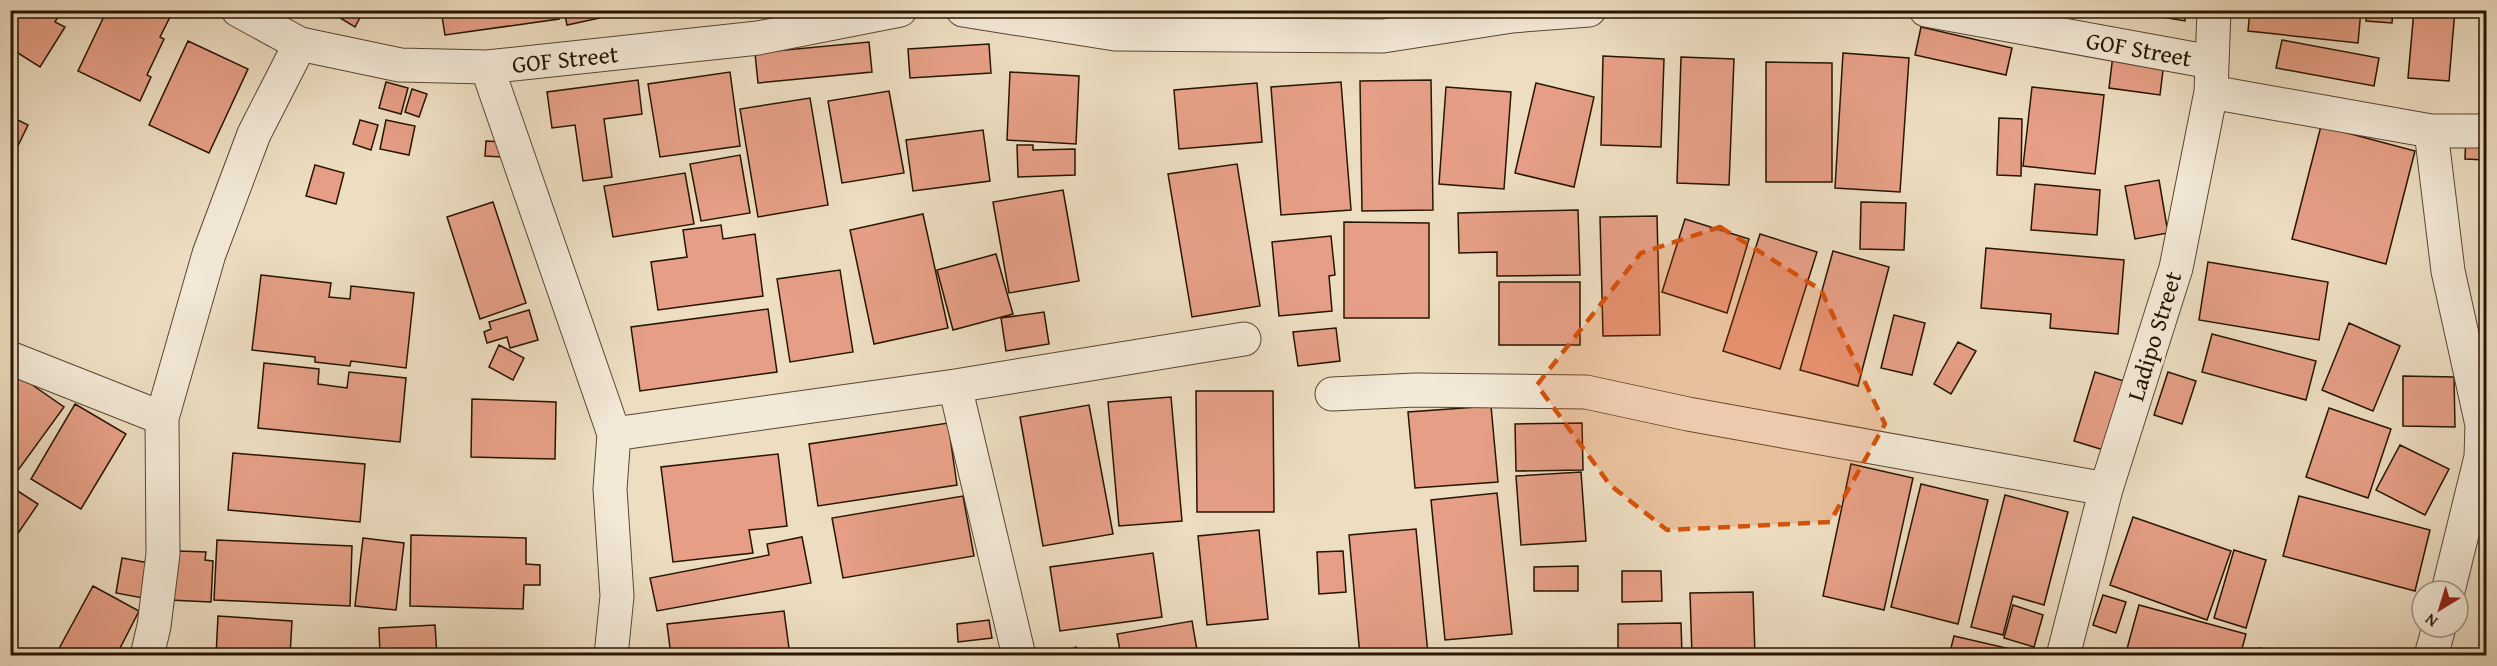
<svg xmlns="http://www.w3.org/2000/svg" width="2497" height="666" font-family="'Gentium Book Plus',serif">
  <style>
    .building { fill: #e69f86; stroke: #261500; stroke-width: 1.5 }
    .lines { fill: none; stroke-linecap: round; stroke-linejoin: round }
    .minor-casing { stroke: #584730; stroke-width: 35 }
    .minor { stroke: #f3e9d7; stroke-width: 33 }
    .marked { fill: #d5520b; fill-opacity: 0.2; stroke: #d5520b; stroke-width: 4.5; stroke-dasharray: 12 8; stroke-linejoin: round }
    .labels { text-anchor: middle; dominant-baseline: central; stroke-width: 6; stroke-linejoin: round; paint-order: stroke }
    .street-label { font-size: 24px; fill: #261500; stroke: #f3e9d7 }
  </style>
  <rect width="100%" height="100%" fill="#edddc1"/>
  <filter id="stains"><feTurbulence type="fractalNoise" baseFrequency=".00333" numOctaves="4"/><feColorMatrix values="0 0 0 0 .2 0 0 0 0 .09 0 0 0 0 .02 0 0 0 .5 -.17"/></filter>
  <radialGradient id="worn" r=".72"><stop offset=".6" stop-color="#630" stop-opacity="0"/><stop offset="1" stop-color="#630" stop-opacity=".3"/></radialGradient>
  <path class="building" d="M10,10h52l-7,12 10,5 -25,40 -30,-19z
    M107,10h50l13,7 -10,20 4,2 -17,36 4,2 -11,24 -62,-30z
    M327,10h37l-9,17z
    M441,10h116l2,9 -114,16z
    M564,10h34l2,8 -33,7z
    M2120,10h66l-1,11z
    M2250,10h111l-3,33 -110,-12z
    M2367,10h26l-1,13 -26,-2z
    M2414,10h41l-6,71 -41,-3z
    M1921,27l91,21 -6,27 -91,-20z
    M2282,40l97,18 -5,28 -98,-18z
    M188,41l60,28 -39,84 -60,-28z
    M869,42l3,30 -114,11 -3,-30z
    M989,44l2,29 -81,5 -2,-29z
    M1843,53l66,5 -9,134 -65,-4z
    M2113,55l51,7 -4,33 -51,-7z
    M1603,56l61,3 -3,88 -60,-2z
    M1681,57l53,2 -5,126 -52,-2z
    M1766,62l66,1v119h-66z
    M730,72l10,74 -80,11 -12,-73z
    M1010,72l69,4 -3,68 -69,-4z
    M638,80l4,34 -38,5 8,58 -29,4 -8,-56 -23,3 -5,-36z
    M1431,80l2,130 -71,1 -2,-130z
    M386,82l22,6 -7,26 -22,-6z
    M1341,82l10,128 -70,5 -10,-128z
    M1257,83l5,59 -83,7 -5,-59z
    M1536,83l58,14 -20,90 -59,-14z
    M1446,87l65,5 -7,97 -65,-5z
    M2032,87l72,8 -9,79 -72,-8z
    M412,89l15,5 -8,23 -14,-5z
    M889,91l15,82 -62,10 -14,-82z
    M810,98l18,107 -70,12 -18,-108z
    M10,116l18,9 -18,37z
    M1999,118l23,1 -1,57 -24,-1z
    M360,120l18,5 -7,25 -18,-6z
    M386,120l29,6 -6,29 -29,-6z
    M2321,126l94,25 -29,113 -94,-25z
    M983,130l7,51 -77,10 -7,-51z
    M2466,132l20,1v27l-21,-1z
    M486,141l17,1 -1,15 -17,-1z
    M1017,145h16v5l42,-1v26l-57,2z
    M740,155l10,58 -49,8 -11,-57z
    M1237,164l23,142 -68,11 -24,-143z
    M315,165l29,8 -8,31 -30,-8z
    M685,173l9,51 -81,13 -9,-51z
    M2159,180l9,53 -33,6 -10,-53z
    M2035,184l65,6 -3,45 -66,-5z
    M1063,190l16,91 -70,12 -16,-91z
    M493,202l33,101 -46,16 -33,-102z
    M1861,202l45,1 -2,47 -44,-1z
    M1578,210l2,65 -83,1v-24l-38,1 -1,-40z
    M923,214l25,114 -74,16 -24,-114z
    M1657,216l3,119 -57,1 -3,-119z
    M1685,219l64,20 -22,74 -65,-21z
    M1344,222l85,1v95h-85z
    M721,225l2,14 32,-5 8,62 -105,14 -7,-48 36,-5 -4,-27z
    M1760,234l57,18 -37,117 -57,-18z
    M1331,236l4,39 -6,1 3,35 -53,5 -7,-74z
    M1986,248l138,12 -6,74 -68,-6 1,-14 -70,-6z
    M1833,251l56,16 -31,119 -58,-16z
    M996,254l17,60 -60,16 -16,-60z
    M2208,262l120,20 -9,58 -120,-20z
    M840,270l13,82 -63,10 -13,-83z
    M261,275l70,8 -2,14 21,2 1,-13 63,7 -8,75 -55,-7 -1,5 -35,-4v-5l-63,-7z
    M2486,275v46l-3,-1z
    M1499,282h81v63h-81z
    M768,309l9,63 -137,19 -9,-64z
    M529,310l9,30 -28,8 -3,-11 -20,6 -3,-11 7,-3 -2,-7z
    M1044,312l5,32 -43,7 -5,-33z
    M1894,315l31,8 -13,52 -31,-7z
    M2349,323l51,23 -27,65 -51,-21z
    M1336,328l4,33 -42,5 -5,-34z
    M2212,334l104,27 -10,39 -104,-28z
    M1958,342l18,9 -25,43 -17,-10z
    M499,345l25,13 -11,22 -24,-13z
    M264,363l55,6 -1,15 29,4 2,-16 57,6 -6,64 -142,-14z
    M2095,372l32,10 -20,69 -33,-10z
    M2168,372l28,9 -14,43 -28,-9z
    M18,375l46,32 -48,66 -6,-4v-84z
    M2403,376l51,1 1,50 -52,-1z
    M1196,391h77l1,121h-77z
    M1171,397l11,124 -63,5 -11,-124z
    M472,399l84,3 -1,57 -84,-2z
    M75,404l51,30 -45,75 -50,-30z
    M1089,405l24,129 -70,12 -23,-129z
    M1491,406l7,76 -83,6 -7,-76z
    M2329,408l62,21 -23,69 -62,-21z
    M948,423l9,62 -139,21 -9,-62z
    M1582,423l1,47 -67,1 -1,-47z
    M2400,445l49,24 -24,46 -49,-25z
    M233,453l132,11 -5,58 -132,-12z
    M778,454l9,72 -38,4 4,23 -80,9 -12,-95z
    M1851,464l62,14 -29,132 -61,-14z
    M1581,472l5,69 -65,4 -5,-69z
    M1921,484l67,16 -30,124 -67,-17z
    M10,486l28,18 -28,41z
    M1497,493l15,141 -67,6 -14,-140z
    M2005,495l63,17 -24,93 -31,-9 -10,39 -32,-8z
    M963,496l11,60 -131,22 -11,-60z
    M2299,496l131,34 -15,61 -132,-35z
    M2133,517l98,34 -24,69 -97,-35z
    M1416,529l12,125 -68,2 -11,-121z
    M1259,530l9,89 -61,6 -9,-89z
    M411,535l115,3v26l14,1v20h-16l-1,24 -113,-3z
    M802,537l9,46 -154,28 -7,-33 119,-23 -2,-11z
    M363,538l41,5 -8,67 -41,-4z
    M217,540l135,6 -2,60 -136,-6z
    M2234,550l32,10 -20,68 -32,-10z
    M178,551l28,1 -1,8 8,1 -2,41 -42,-2z
    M1343,551l3,41 -27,2 -2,-42z
    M1153,553l9,64 -102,14 -10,-64z
    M122,558l33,6 -7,35 -32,-6z
    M1578,566v25h-44v-24z
    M1622,571h39l1,30 -40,1z
    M93,586l46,25 -23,45h-61z
    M1753,592l2,64h-63l-2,-63z
    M2103,595l23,7 -10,31 -23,-8z
    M2013,605l30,10 -9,32 -30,-9z
    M2139,605l107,29 -6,22h-115z
    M784,611l6,45h-119l-4,-32z
    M218,616l74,5 -2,35h-74z
    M989,620l3,18 -34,4 -1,-18z
    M1192,621l6,35h-77l-4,-22z
    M1681,623l1,33h-64v-32z
    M435,625l2,31h-57l-1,-28z
    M1954,636l74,17v3h-79z
    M1076,647l3,9h-21z
    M2260,648l25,8h-28z
    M581,653v3h-116v-2z"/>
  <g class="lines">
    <defs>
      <path id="minor" d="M238,10l62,34 100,21 87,2 271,-29 142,-28
        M963,10l152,24 268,2 129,-20 77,-6
        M1926,10l285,52
        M487,67l127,367 -4,55 7,107 -6,60
        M2211,92l220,39h55
        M2431,131l17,140 34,154 -1,32 -33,134
        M10,358l152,60
        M955,386l64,270
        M1332,394l83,-4 171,2 102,22 418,75
        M614,434l341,-48 289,-47
        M147,656l7,-30 9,-72 -1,-136 47,-164 45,-120 46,-90
        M2063,656l43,-167 70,-221 35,-176 3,-82
        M2431,656l8,-29"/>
    </defs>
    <use href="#minor" class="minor-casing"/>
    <use href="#minor" class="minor"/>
  </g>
  <path class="marked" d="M1720,227l101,63 64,134 -55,98 -163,8 -57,-45 -73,-100 104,-132z"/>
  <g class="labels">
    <g class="street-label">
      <text transform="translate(2139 49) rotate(10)">GOF Street</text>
      <text transform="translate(565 59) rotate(-6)">GOF Street</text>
      <text transform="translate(2154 336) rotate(-73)">Ladipo Street</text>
    </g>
  </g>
  <rect width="2497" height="666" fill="none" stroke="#edddc1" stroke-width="36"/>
  <rect x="12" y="12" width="2473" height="642" fill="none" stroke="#261500" stroke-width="3"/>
  <rect x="18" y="18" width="2461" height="630" fill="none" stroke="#261500" stroke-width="1.5"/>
  <g transform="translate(2440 609) rotate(218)"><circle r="28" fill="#f3e9d7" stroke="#a19481" stroke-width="1.5"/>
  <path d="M0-4.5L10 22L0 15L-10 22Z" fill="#8f2418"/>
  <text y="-9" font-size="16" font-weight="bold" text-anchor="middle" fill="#261500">N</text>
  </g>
  <rect width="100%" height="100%" filter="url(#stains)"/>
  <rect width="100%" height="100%" fill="url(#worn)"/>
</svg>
